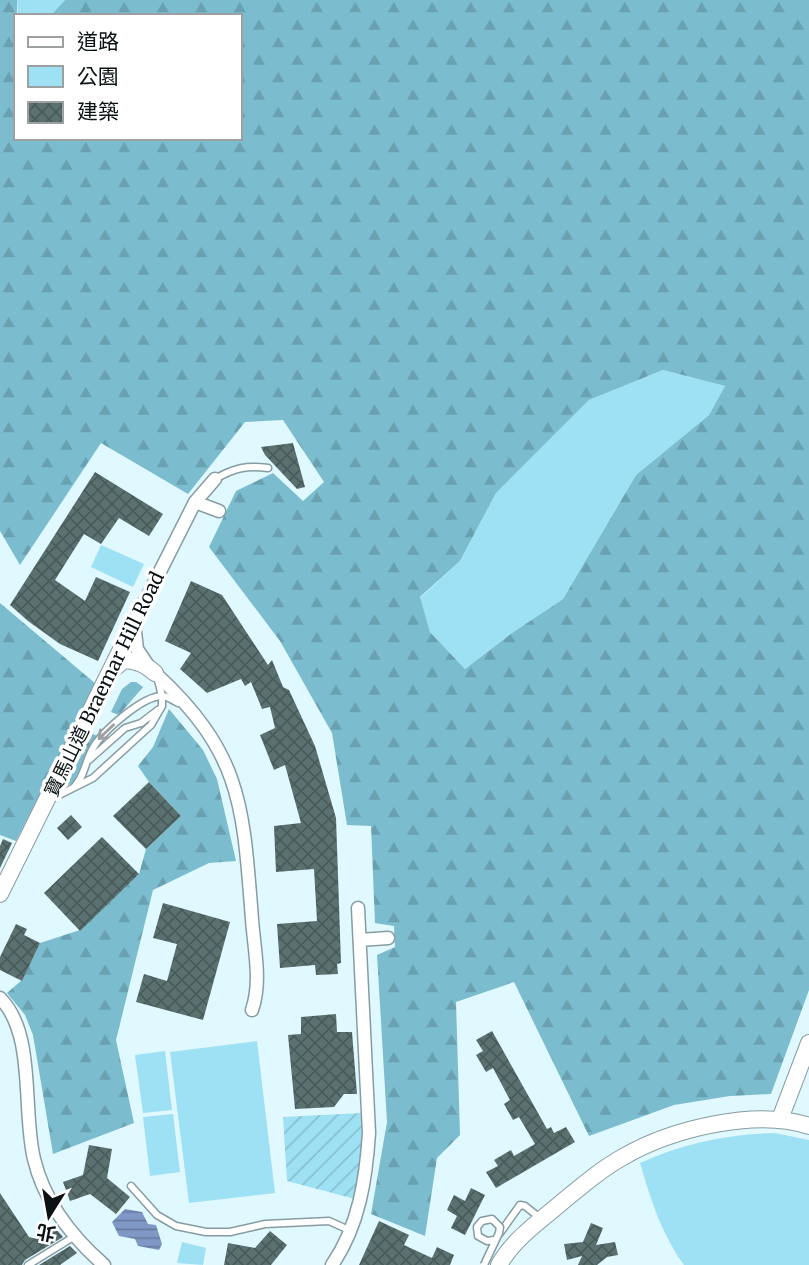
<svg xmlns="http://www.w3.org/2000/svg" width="809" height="1265" font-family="Merriweather,'Noto Sans TC',serif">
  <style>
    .green { fill: #9fe1f4 }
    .forest { fill: url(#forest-firs); fill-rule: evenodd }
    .garden { fill: url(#garden-furrows) }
    .water { fill: url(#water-rules) }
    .building { fill: url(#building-cross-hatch) }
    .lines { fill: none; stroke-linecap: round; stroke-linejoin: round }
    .service-casing { stroke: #869ca3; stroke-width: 9 }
    .minor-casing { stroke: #869ca3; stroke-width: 15 }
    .tertiary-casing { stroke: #869ca3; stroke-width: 18 }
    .service { stroke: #fff; stroke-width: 6 }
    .minor { stroke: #fff; stroke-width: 12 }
    .tertiary { stroke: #fff; stroke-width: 16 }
    .service-bridge-casing { stroke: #869ca3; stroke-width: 9; stroke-linecap: butt }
    .service-bridge { stroke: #fff; stroke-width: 6 }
    .oneway { stroke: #9da0a1 }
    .labels { text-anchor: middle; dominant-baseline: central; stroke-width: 7; stroke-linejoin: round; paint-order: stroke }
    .street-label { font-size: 19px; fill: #0a1214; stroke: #fff }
  </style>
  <defs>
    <pattern id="forest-firs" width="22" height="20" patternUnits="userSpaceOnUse" patternTransform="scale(1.75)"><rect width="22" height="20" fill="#7bbdcf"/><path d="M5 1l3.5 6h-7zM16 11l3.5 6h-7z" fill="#69a1b1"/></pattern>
    <pattern id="garden-furrows" width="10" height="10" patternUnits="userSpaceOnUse" patternTransform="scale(1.75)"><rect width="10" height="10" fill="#9fe1f4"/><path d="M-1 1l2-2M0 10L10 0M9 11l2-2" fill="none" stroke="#88c0d0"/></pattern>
    <pattern id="water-rules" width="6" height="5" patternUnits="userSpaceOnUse" patternTransform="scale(1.75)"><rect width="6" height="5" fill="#8098c5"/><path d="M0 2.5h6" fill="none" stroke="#677b9f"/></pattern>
    <pattern id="building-cross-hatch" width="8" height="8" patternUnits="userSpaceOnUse" patternTransform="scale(1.75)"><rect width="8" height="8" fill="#5a7170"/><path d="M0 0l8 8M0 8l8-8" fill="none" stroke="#495b5b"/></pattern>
  </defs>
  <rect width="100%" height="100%" fill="#e0f8ff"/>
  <path class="green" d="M17,0h48l-15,16h-32z
    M663,370l62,16 -16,29 -73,60 -73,124 -51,34 -47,36 -35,-37 -10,-34 40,-37 36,-68 93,-93z
    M101,545l43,19 -11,23 -42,-20z
    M257,1041l18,152 -86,10 -19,-151z
    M165,1051l7,59 -29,3 -8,-58z
    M173,1114l7,58 -30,4 -7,-59z
    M775,1133l34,7v125h-125c-23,-32 -33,-65 -44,-102 43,-20 88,-29 135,-30z
    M182,1242l24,6 -3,17 -26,-2z"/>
  <path class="forest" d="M0,0h17l-1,138h224v-122h-190l15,-16h744v990l-38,104 -41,2 -56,9 -85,31 -75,-154 -58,20 4,133 -23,23 -12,78 -54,-22 16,-92 -10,-167 18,-8 -1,-21 -19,-3 -4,-97 -24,-1 -15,-92 -52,-92 -71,-94 27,-56 37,-18 30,28 21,-19 -41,-62 -38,2 -57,72 -87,-51 -81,122 -20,-34zM663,370l62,16 -16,29 -73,60 -73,124 -51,34 -47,36 -35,-37 -10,-35 40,-36 36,-68 93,-93z
    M0,603l96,81 -80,157 -16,-6z
    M131,682h5l7,5 -24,28 -8,-3 11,-23z
    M169,709l34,41 14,29 19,82 -27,2 -56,27 -37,150 18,83 -81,31 -20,-119 -8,-20 -18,-22 15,-13 18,-37 40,-13 59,-56 7,-25 35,-33 -32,-34 -11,-16 15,-19z
    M91,733l6,3 -24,46 -11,7z"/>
  <path class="garden" d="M362,1113v42l-7,44 -68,-18 -4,-64z"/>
  <path class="water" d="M125,1209l17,3 6,12 8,1 6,19 -3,6 -21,-4 -3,-7 -16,-3 -7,-14z"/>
  <path class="building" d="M293,443l12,44 -8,2 -32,-34 -4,-8z
    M95,472l68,42 -14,22 -30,-18 -18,26 -17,-10 -29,46 30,21 11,-24 34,15 -32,69 -38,-17 -32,-23 -18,-16z
    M191,581l31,14 46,70 4,-5 11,27 6,3 26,56 21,72 5,145 -4,1 1,10 -22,1 -1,-10 -35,3 -3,-44 40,-3 -3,-52 -38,3 -2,-46 27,-3 -16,-58 -11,5 -14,-35 15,-7 -5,-21 -8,2 -11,-27 -6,4 -4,-7 -34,14 -27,-24 11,-16 -26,-12z
    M149,782l32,34 -35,33 -33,-33z
    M71,815l11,12 -14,13 -11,-12z
    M102,837l37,37 -59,57 -36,-38z
    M3,839l9,4 -12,25v-22z
    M163,903l67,19 -27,98 -67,-18 8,-28 23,7 10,-37 -24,-6z
    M16,924l11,5 -3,6 16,8 -18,38 -22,-11v-13z
    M336,1014l1,18h15l5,62h-13l-10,13 -39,2 -7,-74 13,-1v-17z
    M492,1031l55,98 4,-2 3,6 12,-6 9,15 -79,46 -10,-16 12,-6 -4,-6 17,-10 3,6 21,-12 -16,-27 -6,3 -9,-16 6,-4 -17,-32 -7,4 -10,-17 7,-4 -7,-11z
    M89,1145l23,4 -5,29 23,19 -14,17 -26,-20 -20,7 -7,-19 20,-7z
    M471,1188l14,7 -20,40 -14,-7 6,-12 -10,-6 7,-15 11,6z
    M0,1193l29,44 8,2 18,-11 8,9 -38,23 -3,5h-22z
    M379,1221l30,14 -5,10 28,13 5,-11 17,8 -4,10h-91z
    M591,1223l12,5 -7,17 19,-3 3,13 -11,2 -10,8h-19l4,-9 -15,4 -3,-16 19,-2z
    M270,1231l17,14 -16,20h-47l4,-22 27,5z
    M70,1246l7,7 -17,12h-21z"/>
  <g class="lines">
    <defs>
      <path id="service" d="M215,479c19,-11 32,-14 53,-11
        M89,760l36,-32 16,-5 17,-13
        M74,787c11,-11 11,-26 19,-39 9,-16 50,-53 70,-52 5,1 10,4 15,7
        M51,799l42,-21 58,-53 11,-19v-10l-4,-16
        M131,1186l26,29 19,11 30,6h24l35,-8 64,-3 20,9
        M500,1233l20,-28 5,1 15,12
        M28,1265l47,-29"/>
      <path id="minor" d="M195,502l24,9
        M149,667l-12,-18 -3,-26 61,-121 20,-23
        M155,673c88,81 88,134 97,246 2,30 10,62 0,91
        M360,940l28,-2
        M0,998c36,36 22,112 34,161 10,42 38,78 70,106
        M332,1265c27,-39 34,-86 37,-132l-11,-225"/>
      <path id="tertiary" d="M112,670l12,-10c12,0 22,5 31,13
        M0,894l134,-271
        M780,1119l29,-76
        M499,1265c13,-23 35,-40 56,-57 22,-18 43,-37 68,-51 48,-28 133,-49 186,-31"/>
    </defs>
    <use href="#service" class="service-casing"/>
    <use href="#minor" class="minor-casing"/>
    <use href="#tertiary" class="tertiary-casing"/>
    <use href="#service" class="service"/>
    <use href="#minor" class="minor"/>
    <use href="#tertiary" class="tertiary"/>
    <defs>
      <path id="service-bridge" d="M484,1265l15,-32 1,-6 -8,-8 -10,2 -5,6 1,9 9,5 7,-1"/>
    </defs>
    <use href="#service-bridge" class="service-bridge-casing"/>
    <use href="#service-bridge" class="service-bridge"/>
  </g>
  <defs><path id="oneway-shaft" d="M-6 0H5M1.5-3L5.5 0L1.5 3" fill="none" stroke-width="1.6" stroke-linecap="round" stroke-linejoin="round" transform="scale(1.75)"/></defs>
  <use class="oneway" href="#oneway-shaft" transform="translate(106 732) rotate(137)"/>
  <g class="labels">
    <g class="street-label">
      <text transform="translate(104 684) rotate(-64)">寶馬山道 Braemar Hill Road</text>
    </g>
  </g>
  <rect x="14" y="14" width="228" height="126" fill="#ffffff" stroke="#9da0a1" stroke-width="2"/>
  <rect x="28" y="37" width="35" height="10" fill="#ffffff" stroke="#9da0a1" stroke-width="2"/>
  <text x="77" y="49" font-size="21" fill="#0a1214">道路</text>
  <rect x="28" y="66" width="35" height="21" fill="#9fe1f4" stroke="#9da0a1" stroke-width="2"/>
  <text x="77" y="84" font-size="21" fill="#0a1214">公園</text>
  <rect x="28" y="102" width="35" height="21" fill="url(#building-cross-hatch)" stroke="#9da0a1" stroke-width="2"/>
  <text x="77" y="119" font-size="21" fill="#0a1214">建築</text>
  <g transform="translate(49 1216) rotate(191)" stroke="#ffffff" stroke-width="5" paint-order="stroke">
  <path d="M0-5L12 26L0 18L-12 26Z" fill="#0a1214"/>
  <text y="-10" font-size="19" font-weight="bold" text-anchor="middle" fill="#0a1214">北</text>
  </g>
</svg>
